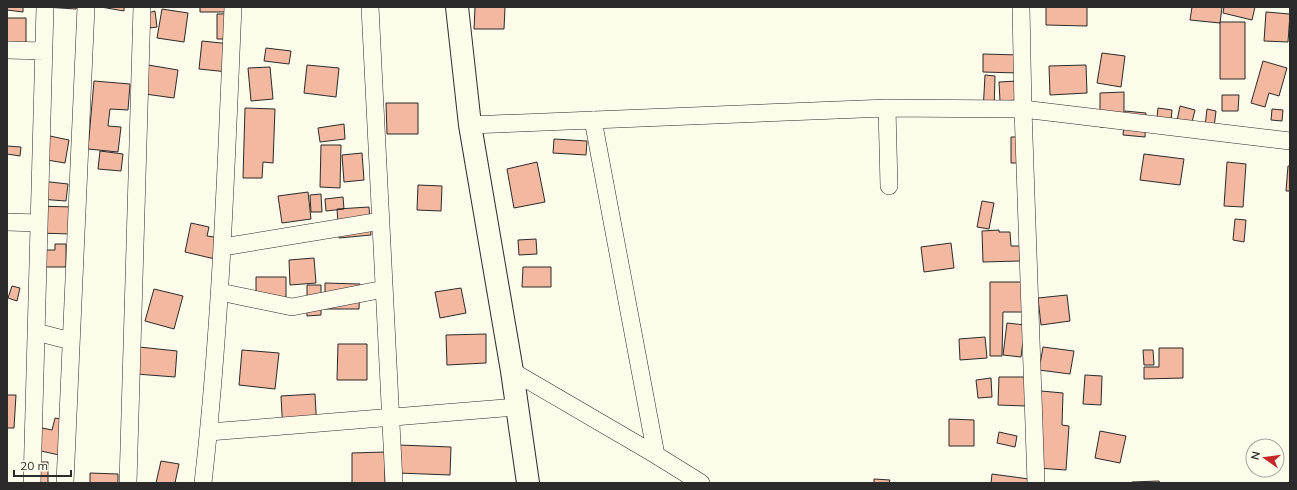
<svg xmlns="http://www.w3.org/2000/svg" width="1297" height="490" font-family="Mulish,sans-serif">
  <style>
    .building { fill: #f2b8a0; stroke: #2b2b2b }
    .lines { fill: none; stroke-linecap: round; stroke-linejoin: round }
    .street-casing { stroke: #2b2b2b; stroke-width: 18 }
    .secondary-casing { stroke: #2b2b2b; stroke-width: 24 }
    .street { stroke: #fdfbea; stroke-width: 17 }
    .secondary { stroke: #fdfbea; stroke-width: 22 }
  </style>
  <rect width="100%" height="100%" fill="#fdfbea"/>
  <path class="building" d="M7,7h16v5l-16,-2z
    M45,7h32l-1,2z
    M101,7h23v4z
    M200,7h30v5h-30z
    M475,7h30l-1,22h-30z
    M1046,7h41v19l-41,-1z
    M1192,7h30l-2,16 -30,-3z
    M1224,7h31l-3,13 -29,-7z
    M162,9l26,4 -4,29 -27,-4z
    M155,11l2,16 -7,1 -2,-15z
    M1266,12l24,2 -2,28 -24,-1z
    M217,14h13l1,25h-14z
    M7,18h19v26h-19z
    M1220,22h25v57h-25z
    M202,41l29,3 -3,28 -29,-3z
    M266,48l25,3 -2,13 -25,-3z
    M1102,53l23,3 -4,31 -24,-4z
    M983,54l37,1 -1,18 -36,-1z
    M1263,61l24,7 -8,28 -10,-3 -4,14 -14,-4z
    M148,65l30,5 -4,28 -29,-4z
    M307,65l32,3 -3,29 -32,-4z
    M1086,65l1,28 -37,2 -1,-29z
    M270,67l3,32 -22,2 -3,-33z
    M985,75l10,1 -1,36h-11z
    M94,81l36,3 -2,26 -18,-1 -2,17 13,1 -3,25 -30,-3z
    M1017,81l1,19 -18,1 -1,-19z
    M1124,92v35h-24v-34z
    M1222,95h17l-1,16h-16z
    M386,103h32v31h-31z
    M1180,106l15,4 -6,24 -14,-3z
    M245,108l30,1 -2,54 -10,-1 -1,16h-19z
    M1158,108l14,2 -2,20 -14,-2z
    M1207,109l9,2 -3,25 -9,-1z
    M1272,109l11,1 -1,11 -11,-1z
    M1125,111l21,2 -1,24 -22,-2z
    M344,124l1,15 -25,3 -2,-14z
    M45,135l24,5 -4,23 -24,-4z
    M1011,137h11v26h-11z
    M554,139l33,2 -1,14 -33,-2z
    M321,145h20l-1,43 -20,-1z
    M7,146l14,1 -1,9 -13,-2z
    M100,151l23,3 -2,17 -23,-2z
    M362,153l2,27 -20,2 -2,-27z
    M1144,154l40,5 -4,26 -40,-5z
    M537,162l8,40 -31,6 -7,-39z
    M1227,162l19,2 -3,43 -19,-1z
    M1288,166h2v25h-4z
    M41,181l27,3 -2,17 -27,-2z
    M418,185l24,1 -1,25 -24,-1z
    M308,192l3,27 -29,4 -4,-27z
    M321,194l1,18h-11l-1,-17z
    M343,197l1,12 -18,2 -1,-12z
    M982,201l12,2 -5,26 -12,-2z
    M35,206l38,1 -1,27 -37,-1z
    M369,207l2,28 -32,3 -2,-29z
    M1235,219l11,1 -2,22 -11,-2z
    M191,223l18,4 -2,9 13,2 -5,21 -30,-7z
    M999,230v2h11l1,14h9v15l-37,1 -1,-31z
    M536,239l1,15 -18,1 -1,-15z
    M951,243l3,25 -30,4 -3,-25z
    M55,244h11v23h-26v-17h15z
    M314,258l2,25 -26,2 -1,-25z
    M523,267h28v20h-29z
    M256,277h30v30h-30z
    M990,282h35v30h-22l-1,44h-12z
    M325,283l35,1 -1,25h-34z
    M307,285h14v30l-14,1z
    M12,286l8,2 -3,13 -9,-3z
    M461,288l5,25 -26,5 -5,-26z
    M154,289l29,7 -9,33 -29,-8z
    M1067,295l3,26 -29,4 -3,-27z
    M1007,323l18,2 -4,32 -18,-2z
    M486,334v29l-39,2 -1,-30z
    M985,337l2,21 -27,2 -1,-21z
    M338,344h29v36h-30z
    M139,347l38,4 -2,26 -39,-3z
    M1043,347l31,4 -4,23 -31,-4z
    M1159,348h24v30l-39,1v-12h15z
    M242,350l37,3 -4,36 -36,-4z
    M1143,350h10l1,15h-10z
    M1085,375l17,1 -1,29 -18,-1z
    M999,377h28l-1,29 -28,-1z
    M991,378l1,19 -14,1 -2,-18z
    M1041,391l22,2 -1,32 7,1 -3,44 -29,-2z
    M315,394l2,37 -34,2 -2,-37z
    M7,395h9l-2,33h-7z
    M55,418l12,2 -8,35 -27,-6 5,-22 15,3z
    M949,419l25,1v26h-25z
    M1100,431l26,5 -6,27 -25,-5z
    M999,432l18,4 -2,11 -18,-4z
    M399,445l52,2 -1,28 -52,-2z
    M385,452v31h-33v-30z
    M161,461l18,3 -4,19h-19z
    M32,462h16v21h-16z
    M90,473l28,1v9h-28z
    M992,474l37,5v4h-38z
    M874,479l16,1 -1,3h-15z
    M1159,481l1,2h-28v-1z"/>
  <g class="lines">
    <defs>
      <path id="street" d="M370,7l24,476
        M1021,7l2,102 13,374
        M7,50l37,1
        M887,108l2,78
        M593,120l63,335
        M470,125l417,-17 136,1 267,32
        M7,222l32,1
        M223,247l158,-26
        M220,292l72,15 92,-18
        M36,332l35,9
        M512,371l144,84 45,28
        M209,432l308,-25
        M32,483l13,-476
        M65,483l21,-476
        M128,483l14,-476
        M203,483c18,-158 23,-317 30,-476"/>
      <path id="secondary" d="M457,7l13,118 42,246 16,112"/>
    </defs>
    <use href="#street" class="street-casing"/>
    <use href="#secondary" class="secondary-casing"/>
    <use href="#street" class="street"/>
    <use href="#secondary" class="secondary"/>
  </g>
  <rect width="1297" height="490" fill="none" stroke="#2b2b2b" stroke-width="16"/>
  <g transform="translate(1265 458) rotate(284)"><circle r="19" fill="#fdfbea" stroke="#a9a89e"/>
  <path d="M0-3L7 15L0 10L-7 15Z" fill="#c62828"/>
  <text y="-6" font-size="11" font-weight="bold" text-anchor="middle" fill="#2b2b2b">N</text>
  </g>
  <path d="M14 470v6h57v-6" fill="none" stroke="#2b2b2b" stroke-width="2"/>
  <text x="20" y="470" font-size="12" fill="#2b2b2b" stroke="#fdfbea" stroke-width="3" paint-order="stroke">20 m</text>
</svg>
